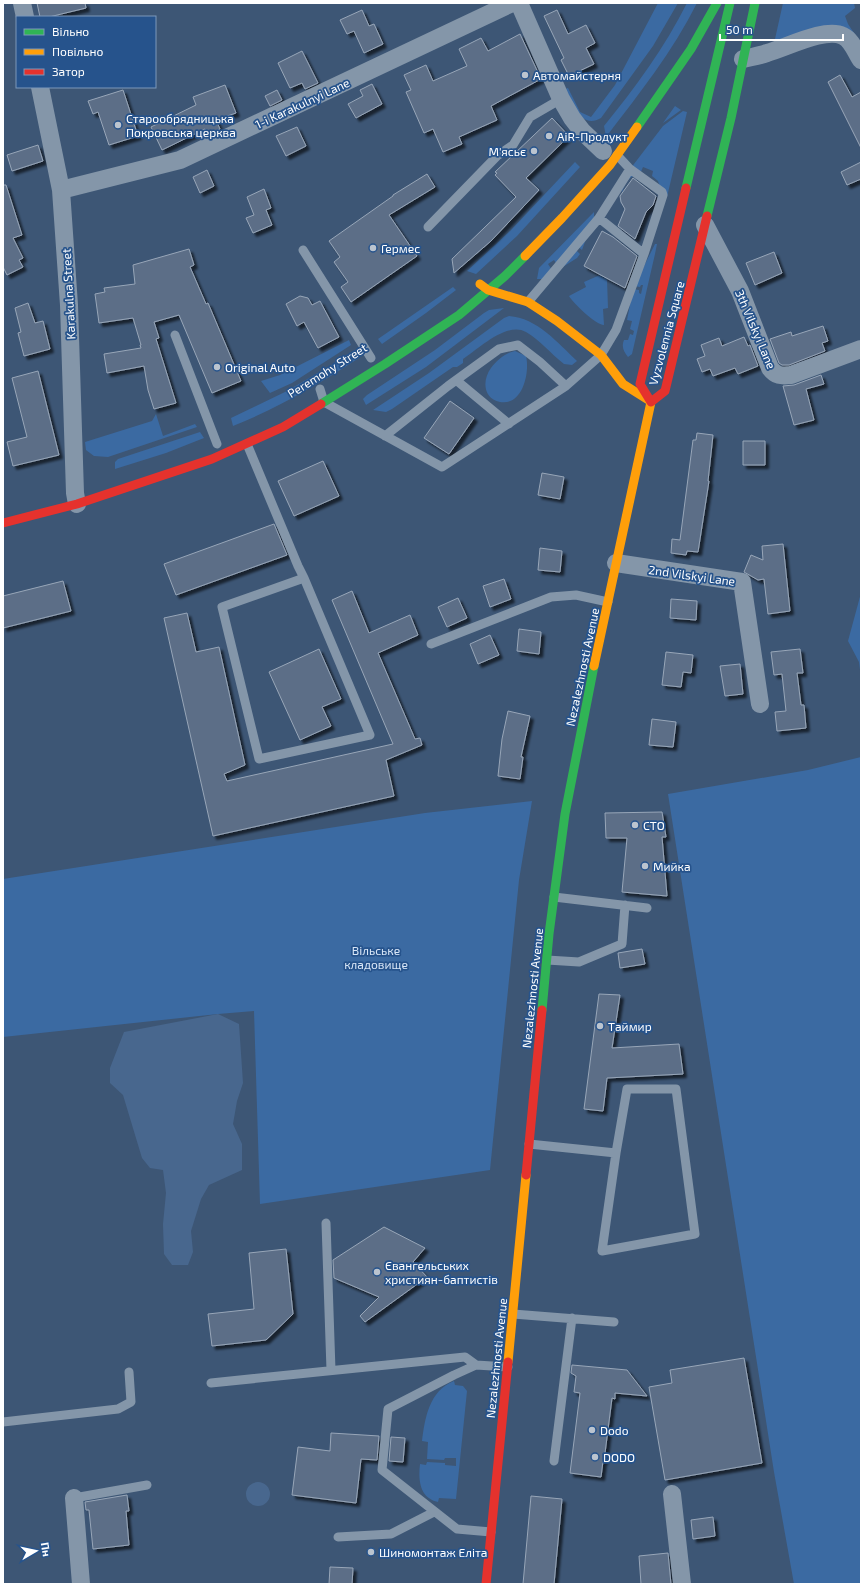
<svg xmlns="http://www.w3.org/2000/svg" width="864" height="1587" font-family="'Exo 2',sans-serif">
  <style>
    .green { fill: #3b6aa2 }
    .water { fill: #48678e }
    .building { fill: #5b6e87; stroke: #98a6b8; filter: url(#shadow) }
    .lines { fill: none; stroke-linecap: round; stroke-linejoin: round }
    .lane { stroke: #8496a9; stroke-width: 9 }
    .street { stroke: #8496a9; stroke-width: 18 }
    .fast { stroke: #30b455; stroke-width: 9 }
    .slow { stroke: #ff9f0a; stroke-width: 9 }
    .jam { stroke: #e5322d; stroke-width: 9 }
    .poi-dot { fill: #bbc4cf; stroke: #26538c; stroke-width: 1.5 }
    .labels { text-anchor: middle; dominant-baseline: central; stroke-width: 3.5; stroke-linejoin: round; paint-order: stroke }
    .poi-label { font-size: 12px; fill: #fff; stroke: #26538c; text-anchor: start }
    .street-label { font-size: 12px; fill: #fff; stroke: #26538c }
    .park-label { font-size: 12px; fill: #d9e7f8; stroke: #26538c }
  </style>
  <defs>
    <filter id="shadow"><feDropShadow dx="3.5" dy="3.5" stdDeviation="1" flood-color="#0009"/></filter>
  </defs>
  <rect width="100%" height="100%" fill="#3d5675"/>
  <path class="green" d="M658,3h20l-25,43 -52,72c-20,12 -29,-15 -36,-29l3,-1 12,24 11,5 24,-32z
    M687,3h10c-24,48 -58,91 -91,134l-2,-11c31,-38 61,-79 83,-123z
    M783,3h71l1,5 -10,8 3,8 12,18 -83,-1 -2,-2z
    M675,106l6,4 -18,13z
    M683,111l4,1 -20,85 -4,-2 -5,-14 -6,-5 1,-5 -10,-4 -3,7c-10,1 -16,9 -18,19l-1,-12 42,-55z
    M575,162l5,5 -63,69 -41,38 -9,-3 44,-41z
    M594,212v5l-12,33 -6,-5 -3,2 7,7 -3,4 -19,12v-4l-4,-6 -6,4 4,6 -9,9h-6l2,-11z
    M655,244h2l-2,10 -23,100 -4,3c-4,-5 -7,-10 -4,-17h4l2,-6 3,1 1,-4 -4,-2 2,-8 -5,-1 6,-31 6,1v3l2,1 2,-9h-2l-1,2 -6,-1z
    M600,275l7,4 1,29 -5,1 1,16c-8,0 -31,-22 -35,-29l17,-9 -2,-5z
    M453,287l3,3 -30,23 -44,31 -4,-5z
    M504,308l-78,59 -60,38 -3,-6 4,-4 68,-45 49,-37 5,-3z
    M509,316c28,2 49,27 68,45l-5,4 -8,-1c-13,-10 -24,-24 -38,-32 -19,-11 -48,17 -63,27v4l-6,4h-4l-61,42 -6,3 -13,-2 56,-37 75,-55z
    M349,340l2,5 -59,38 -22,10 -9,-12 19,-6z
    M355,351l4,7c-40,26 -83,51 -126,68l-2,-8 56,-27z
    M515,351l11,5c4,16 -3,50 -26,46 -17,-3 -18,-22 -9,-34 6,-8 14,-15 24,-17z
    M156,414l7,22 32,-12 2,3 -89,30 -14,-1 -8,-6 -1,-8 67,-21z
    M200,432l4,6 -38,15 -51,16v-7l3,-3z
    M861,593v84l-2,-15 -11,-21z
    M861,757v827h-67l-20,-112 -106,-678 140,-24z
    M532,801l-13,79 -29,290 -230,34 -6,-193 -36,3 -215,23v-158l422,-66z
    M454,1381l1,4 8,1 4,5 -11,108 -17,-1 -1,4c-18,-4 -20,-21 -18,-38l6,1 1,-3 18,1v2l11,1v-8h-11l-1,2 -17,-1 1,-17 -6,-1c3,-23 7,-50 32,-60z"/>
  <path class="water" d="M218,1014l21,10 4,59 -6,18 -4,23 9,20v26l-33,15 -8,14 -10,32 2,21 -5,13h-16l-8,-11 -1,-30 3,-31 -3,-23 -13,-2 -8,-10 -19,-63 -13,-12v-15l14,-36z
    M246 1494a12 12 0 1 1 24 0a12 12 0 1 1-24 0Z"/>
  <path class="building" d="M37,3h48l1,5 -37,9h-9z
    M362,10l7,16 5,-2 9,20 -19,9 -10,-22 -7,3 -7,-14z
    M557,10l11,24 18,-9 9,18 -9,5 8,16 -25,12 -8,-16 3,-2 -20,-42z
    M520,34l21,45 -50,27 6,14 -38,17 3,7 -19,8 -10,-23 -9,4 -18,-41 5,-2 -7,-15 22,-10 7,16 34,-15 -8,-17 22,-11 7,13z
    M302,51l16,32 -13,6 -3,-6 -12,5 -12,-25z
    M840,75l12,22 9,-5v56l-33,-66z
    M372,84l10,20 -26,14 -8,-14 15,-8 -3,-6z
    M225,85l11,28 -20,7 4,9 -13,5 -2,-5 -43,21 -11,-23 45,-22 -3,-8z
    M123,90l15,46 -29,9 -11,-33 -5,2 -5,-13z
    M277,90l5,10 -12,6 -5,-10z
    M552,118l17,18 -43,42 13,12 -48,51 -37,32 -2,-14 64,-62 -21,-22 2,-2 -2,-1z
    M297,127l9,19 -20,10 -10,-20z
    M38,145l5,16 -31,10 -5,-16z
    M861,162v17l-14,6 -6,-13z
    M207,170l7,16 -14,7 -7,-16z
    M427,174l8,13 -46,28 28,41 -66,46 -10,-15 7,-5 -14,-20 6,-5 -11,-16 64,-45v-1z
    M633,178l23,18 -3,9 -7,7 -11,27 -17,-13 7,-17 -4,-7 -1,-6z
    M3,185h3l16,50 -9,3 10,20 -4,2 4,7 -16,8 -4,-8z
    M264,189l7,19 -5,2 6,15 -19,8 -7,-15 8,-3 -7,-18z
    M602,231l11,6 24,19 -12,32 -41,-22z
    M189,249l5,16 -4,2 16,37 2,-1 33,78 -29,12 -33,-78 -25,7 5,16 -3,1 20,64 -22,6 -6,-19 -4,-24 -37,7 -3,-19 37,-6 -1,-3h1l-8,-27 -34,5 -4,-29 10,-2 -1,-4 31,-4 -2,-19z
    M774,252l8,21 -27,12 -9,-22z
    M300,296l8,2 4,7 8,-4 19,36 -21,11 -14,-26 -7,4 -11,-22z
    M28,303l7,20 8,-2 7,28 -26,7 -6,-23 3,-1 -6,-24z
    M823,326l5,15 -6,2 3,8 -36,14h-7l-3,-2 -9,-24 21,-7 1,4z
    M744,337l4,9 2,-1 8,21 -20,8 -3,-6 -22,8 -3,-7 -8,3 -5,-13 8,-3 -4,-11 18,-7 3,8z
    M38,371l21,84 -46,11 -6,-24 20,-5 -15,-59z
    M821,375l3,9 -18,5 8,31 -20,5 -11,-39 11,-1z
    M450,401l24,17 -25,36 -25,-16z
    M697,433l16,2 -5,46h1l-11,71 -11,-1 -1,4 -15,-2 1,-14 8,1 13,-100h3z
    M743,441h22v24h-22z
    M323,461l16,35 -45,20 -16,-35z
    M542,473l22,4 -4,22 -22,-4z
    M274,524l13,31 -111,40 -12,-31z
    M783,544l7,67 -22,3 -4,-35 -6,1 -14,-8 7,-17 12,5 -1,-14z
    M540,548l22,3 -2,21 -22,-2z
    M504,579l7,20 -21,8 -7,-21z
    M63,581l8,30 -68,17v-32z
    M352,591l17,42 41,-18 8,20 -40,18 37,86 5,-1 2,7 -36,15 8,36 -181,40 -49,-218 23,-5 9,39 23,-5 26,118 -21,9 3,7 166,-37 -61,-144z
    M458,598l9,20 -20,9 -9,-20z
    M671,599l26,2 -1,19 -26,-2z
    M519,629l22,3 -2,22 -22,-3z
    M490,635l9,20 -21,9 -8,-20z
    M319,649l22,50 -19,8 9,19 -31,14 -31,-68z
    M800,649l3,24h-6l4,32h3l2,23 -29,3 -2,-19 11,-1 -4,-37 -8,1 -3,-23z
    M666,652l27,3 -2,18 -8,-1 -2,15 -19,-2z
    M740,664l3,30 -18,2 -5,-30z
    M508,711l22,5 -9,41h2l-3,22 -22,-3 4,-37z
    M652,719l24,3 -3,25 -24,-2z
    M662,812l4,25h-4l5,59 -45,-4 5,-54h-21l-1,-25z
    M642,949l3,15 -25,4 -2,-15z
    M599,994l21,1 -8,53 67,-4 4,30 -76,4 -4,33 -19,-2z
    M384,1227l41,21 -12,14 14,15 -62,45 -5,-6 19,-19 -45,-19 -1,-18z
    M286,1249l7,65 -27,26 -54,6 -4,-32 46,-5 -5,-56z
    M744,1358l18,105 -97,17 -16,-93 23,-4 -2,-13z
    M572,1365l55,5 20,26 -32,-3v6l-3,-1 -8,63h-1l-2,16 -31,-4 10,-80 -6,-1 2,-16 -5,-3z
    M331,1433l48,3 -2,24 -16,-1 -5,44 -64,-8 6,-48 32,4z
    M391,1437l14,1 -2,24 -14,-1z
    M127,1495l2,16h-3l3,34 -36,4 -4,-39h-3l-1,-8z
    M531,1496l31,3 -8,85h-31z
    M713,1517l2,19 -22,3 -2,-19z
    M668,1553l3,31h-30l-2,-28z
    M330,1567l23,1 -1,16h-23z"/>
  <g class="lines">
    <path class="lane" d="M599,218l45,36
      M428,227l69,-71 16,-11 17,-28 31,-18
      M303,250l68,108
      M528,302l71,-84 31,-49
      M175,335l42,109
      M456,380l53,44
      M320,389l4,13 118,65 124,-81 35,-31 15,-25 28,-76 19,-59 -1,-3 -32,-23 -13,-14
      M385,436l63,-50 51,-37 19,-4 22,17 26,24
      M247,444l51,122 6,12 66,157 -111,24 -37,-152 82,-29
      M431,644l120,-47 25,-2 32,7
      M554,897l93,11
      M547,960l32,2 43,-18 3,-39
      M529,1144l87,9 11,-64h49l19,145 -93,17 14,-98
      M326,1223l5,147
      M513,1314l101,8
      M211,1383l254,-26 11,8
      M3,1422l115,-13 13,-7 -2,-30
      M554,1461l18,-143
      M74,1498l73,-13
      M491,1532l-34,-3 -75,-59 6,-61 66,-34 22,-10 32,2
      M338,1537l53,-3 43,-22"/>
    <path class="street" d="M22,3l3,14
      M519,3l42,96 11,19 10,13 21,20
      M743,59c8,-2 16,-3 24,-6 19,-5 58,-26 76,-17 9,4 13,17 18,24
      M40,87l21,103 8,115 6,188 2,11
      M61,190l119,-30 332,-157
      M705,225l35,66 30,77c6,8 11,8 21,7l70,-26
      M616,563l126,19 18,122
      M672,1494l10,90
      M74,1498l7,86"/>
    <path class="fast" d="M637,127l54,-78 26,-46
      M686,188l44,-185
      M707,216l24,-98 24,-115
      M321,404l64,-40 74,-49 46,-39 20,-20
      M542,1010l7,-76 16,-120 29,-148"/>
    <path class="slow" d="M525,256l37,-38 48,-53 27,-38
      M480,284l8,6 40,12 29,19 44,34 22,29 27,17
      M594,666l57,-264
      M508,1362l18,-187"/>
    <path class="jam" d="M651,402l14,-11 42,-175
      M651,402l-11,-18 46,-196
      M3,523l74,-19 135,-45 71,-32 38,-23
      M526,1175l16,-165
      M486,1584l22,-222"/>
  </g>
  <g class="poi-dot">
    <circle cx="525" cy="75" r="4"/>
    <circle cx="118" cy="125" r="4"/>
    <circle cx="549" cy="136" r="4"/>
    <circle cx="534" cy="151" r="4"/>
    <circle cx="373" cy="248" r="4"/>
    <circle cx="217" cy="367" r="4"/>
    <circle cx="635" cy="825" r="4"/>
    <circle cx="645" cy="866" r="4"/>
    <circle cx="600" cy="1026" r="4"/>
    <circle cx="377" cy="1272" r="4"/>
    <circle cx="592" cy="1430" r="4"/>
    <circle cx="595" cy="1457" r="4"/>
    <circle cx="371" cy="1552" r="4"/>
  </g>
  <g class="labels">
    <g class="poi-label">
      <text x="533" y="75">Автомайстерня</text>
      <text x="126" y="118">Старообрядницька<tspan x="126" dy="14">Покровська церква</tspan></text>
      <text x="557" y="136">AiR-Продукт</text>
      <text x="526" y="151" text-anchor="end">М'ясьє</text>
      <text x="381" y="248">Гермес</text>
      <text x="225" y="367">Original Auto</text>
      <text x="643" y="825">СТО</text>
      <text x="653" y="866">Мийка</text>
      <text x="608" y="1026">Таймир</text>
      <text x="385" y="1265">Євангельських<tspan x="385" dy="14">християн-баптистів</tspan></text>
      <text x="600" y="1430">Dodo</text>
      <text x="603" y="1457">DODO</text>
      <text x="379" y="1552">Шиномонтаж Еліта</text>
    </g>
    <g class="street-label">
      <text transform="translate(302 103) rotate(-25)">1-i Karakulnyi Lane</text>
      <text transform="translate(68 294) rotate(-93)">Karakulna Street</text>
      <text transform="translate(756 329) rotate(67)">3th Vilskyi Lane</text>
      <text transform="translate(666 333) rotate(-75)">Vyzvolennia Square</text>
      <text transform="translate(327 370) rotate(-32)">Peremohy Street</text>
      <text transform="translate(692 575) rotate(8)">2nd Vilskyi Lane</text>
      <text transform="translate(582 667) rotate(-78)">Nezalezhnosti Avenue</text>
      <text transform="translate(532 988) rotate(-84)">Nezalezhnosti Avenue</text>
      <text transform="translate(496 1358) rotate(-84)">Nezalezhnosti Avenue</text>
    </g>
    <g class="park-label">
      <text x="376" y="950">Вільське<tspan x="376" dy="14">кладовище</tspan></text>
    </g>
  </g>
  <rect width="864" height="1587" fill="none" stroke="#ffffff" stroke-width="8"/>
  <rect x="16" y="16" width="140" height="72" fill="#26538c" stroke="#7d98ba"/>
  <rect x="24" y="29" width="20" height="6" fill="#30b455" stroke="#7d98ba"/>
  <text x="52" y="36" font-size="12" fill="#ffffff">Вільно</text>
  <rect x="24" y="49" width="20" height="6" fill="#ff9f0a" stroke="#7d98ba"/>
  <text x="52" y="56" font-size="12" fill="#ffffff">Повільно</text>
  <rect x="24" y="69" width="20" height="6" fill="#e5322d" stroke="#7d98ba"/>
  <text x="52" y="76" font-size="12" fill="#ffffff">Затор</text>
  <g transform="translate(36 1551) rotate(81)" stroke="#26538c" stroke-width="3" paint-order="stroke">
  <path d="M0-3L7 15L0 10L-7 15Z" fill="#ffffff"/>
  <text y="-6" font-size="11" font-weight="bold" text-anchor="middle" fill="#ffffff">Пн</text>
  </g>
  <path d="M720 34v6h123v-6" fill="none" stroke="#ffffff" stroke-width="2"/>
  <text x="726" y="34" font-size="12" fill="#ffffff" stroke="#26538c" stroke-width="3" paint-order="stroke">50 m</text>
</svg>
